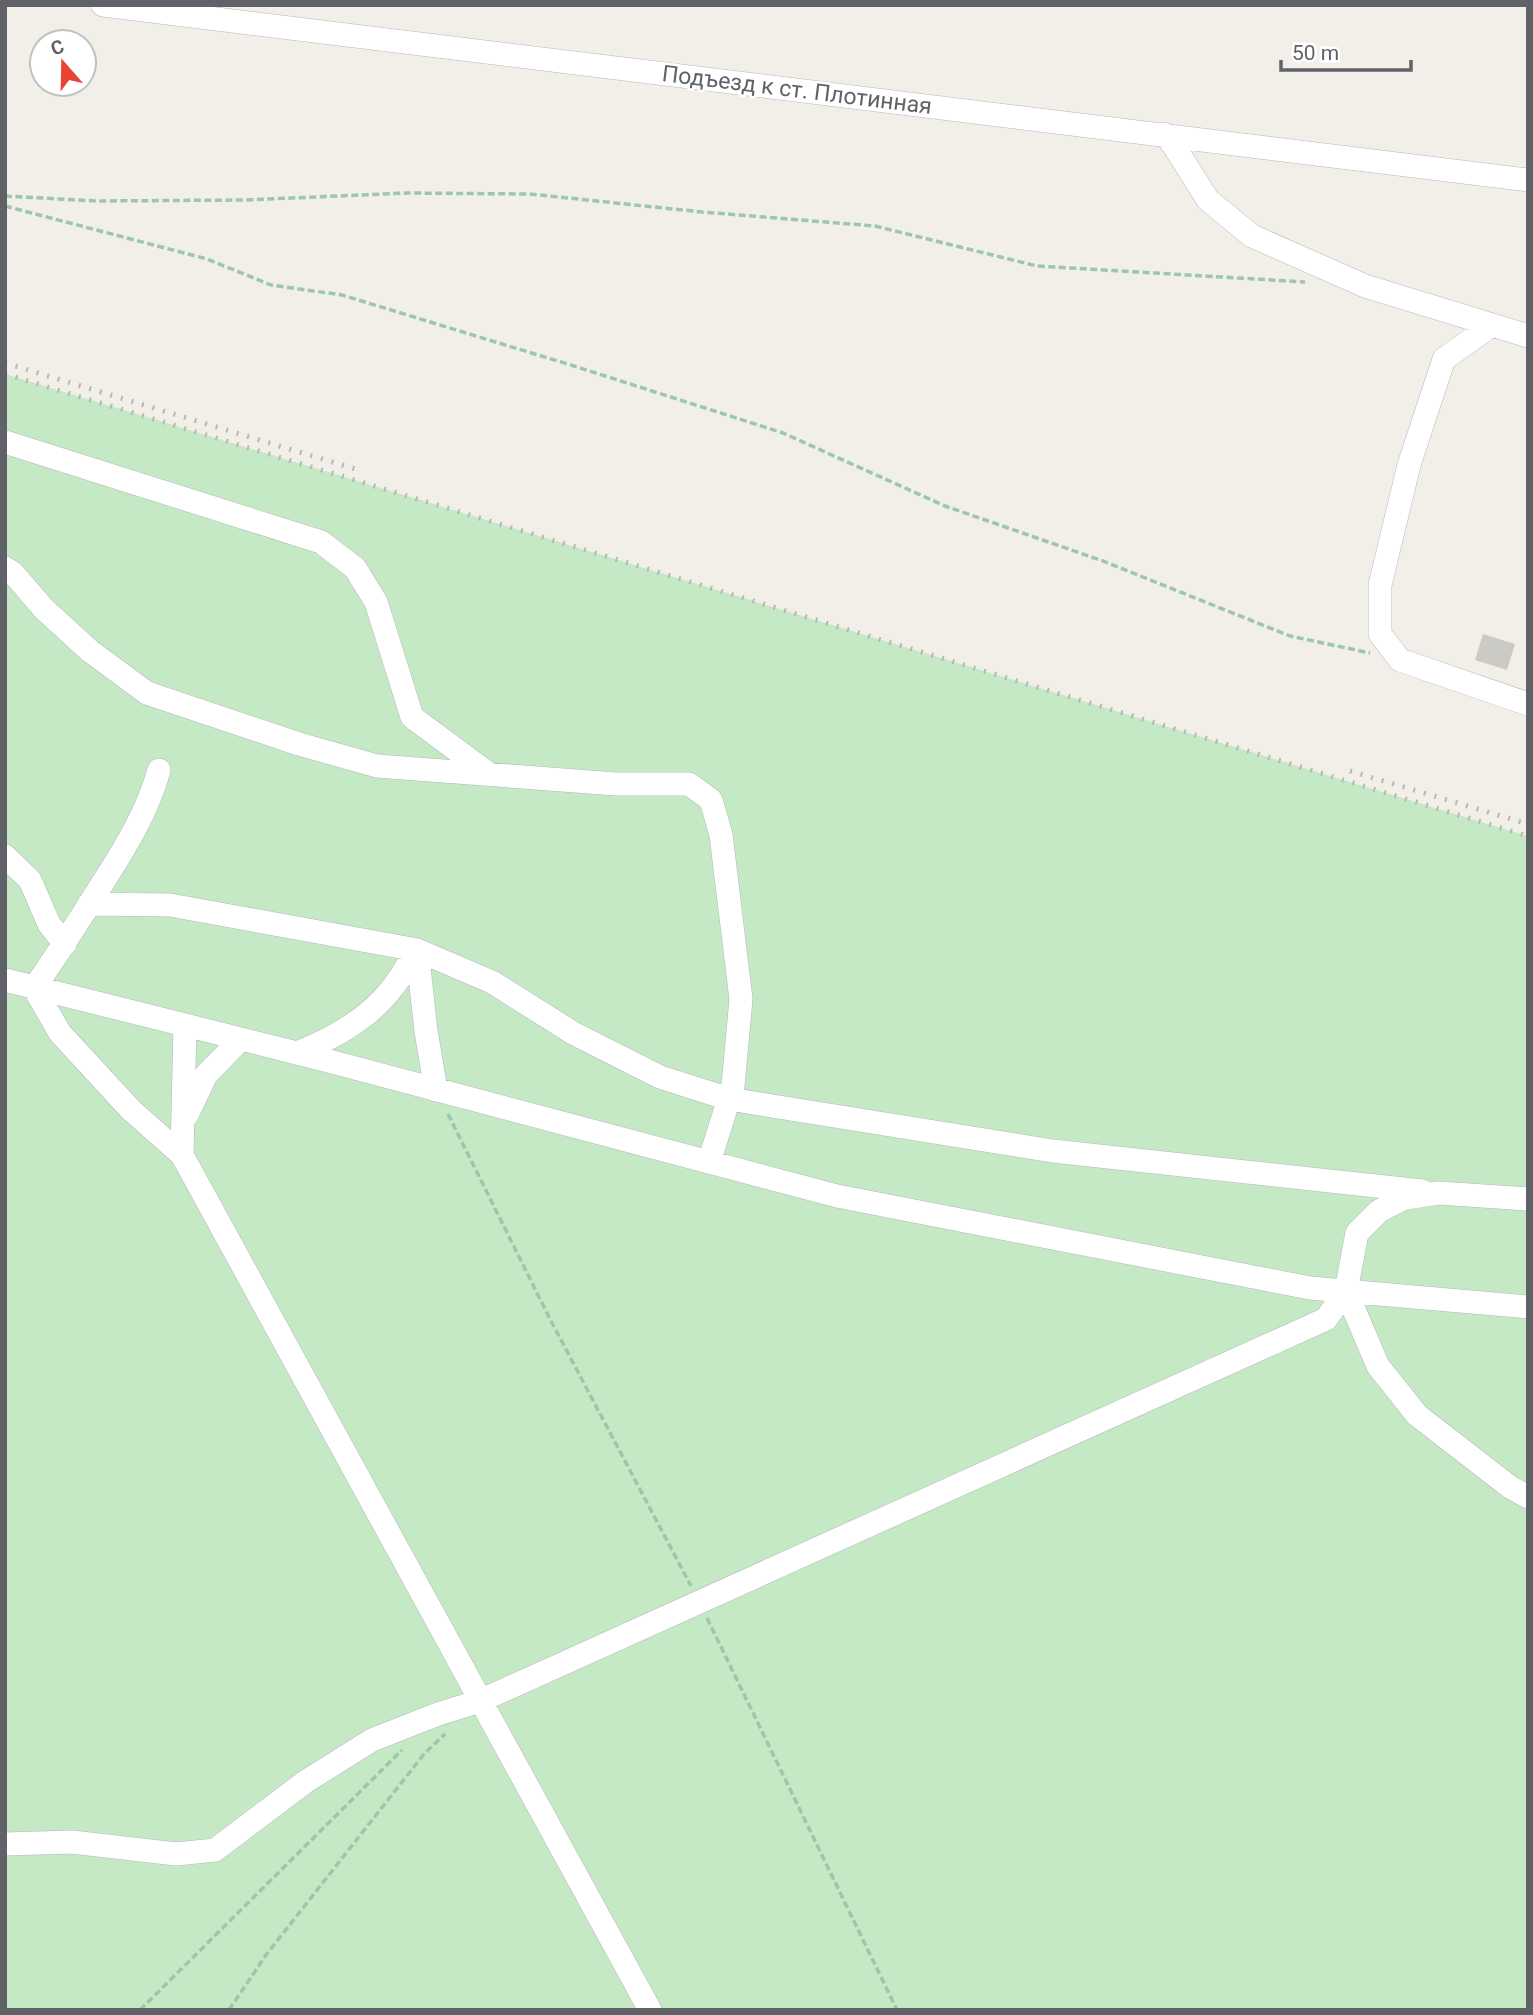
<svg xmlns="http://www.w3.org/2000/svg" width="1533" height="2015" font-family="Roboto,sans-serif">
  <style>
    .green { fill: #c5e8c5 }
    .building { fill: #cccac5 }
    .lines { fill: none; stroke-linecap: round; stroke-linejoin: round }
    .minor-casing { stroke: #b5b8bc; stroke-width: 24 }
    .path { stroke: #9cc7a9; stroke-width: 3.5; stroke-dasharray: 7 3.5; stroke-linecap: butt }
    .minor { stroke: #fff; stroke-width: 23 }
    .rail { stroke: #b6b7b8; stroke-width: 5; stroke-dasharray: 2 9; stroke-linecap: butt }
    .labels { text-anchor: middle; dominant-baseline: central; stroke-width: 5; stroke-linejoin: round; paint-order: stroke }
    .street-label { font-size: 23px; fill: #5f6368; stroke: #fff }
  </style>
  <rect width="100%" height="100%" fill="#f1efe8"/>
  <path class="green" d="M5,374l1523,462v1174h-1523z"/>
  <path class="building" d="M1483,634l32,10 -8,26 -32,-10z"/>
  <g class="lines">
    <defs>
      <path id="minor" d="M103,5l1425,175
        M1164,134l10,12 34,54 44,36 113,50 163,50
        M1492,325l-48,34 -35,106 -29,120v49l20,26 128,44
        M5,442l316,100 34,26 21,34 36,115 77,57
        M5,568l8,5 31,36 46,42 57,42 152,51 78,22 239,18h73l22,16 10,35 20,164 -8,87 -24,76
        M159,770c-11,41 -34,78 -57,114 -22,35 -44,70 -68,104l26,45 71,77 51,45
        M5,856l25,24 19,44 16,20
        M89,904l81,1 247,45 75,32 81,51 87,44 69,22 324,52 369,40
        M5,980l320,80 512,136 473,92 218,19
        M185,1025l-3,130 468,855
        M297,1053c35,-14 73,-35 96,-66 9,-11 16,-25 24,-37l9,81 10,59
        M187,1115l19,-40 35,-36
        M1346,1291l32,75 39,49 93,72 18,10
        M5,1844l67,-2 104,12 39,-4 90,-68 67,-42 66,-26 42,-13 846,-382 20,-28 11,-58 22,-22 26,-13 34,-5 89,6"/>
    </defs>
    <use href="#minor" class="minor-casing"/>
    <path class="path" d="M5,196l91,5 150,-1 161,-7 123,1 172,18 173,14 162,40 268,16
      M5,206l202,53 64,26 71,10 232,71 209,67 162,73 158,55 187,75 80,17
      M448,1114l103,207 140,265
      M707,1618l190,392
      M140,2010l262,-260
      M229,2010l37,-55 158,-201 21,-20"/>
    <use href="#minor" class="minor"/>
    <path class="rail" d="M5,363l357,108
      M5,374l1523,462
      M1350,771l178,53"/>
  </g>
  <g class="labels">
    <g class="street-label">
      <text transform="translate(797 90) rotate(7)">Подъезд к ст. Плотинная</text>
    </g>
  </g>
  <rect width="1533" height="2015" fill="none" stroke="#5f6368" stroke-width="14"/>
  <g transform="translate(63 63) rotate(340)"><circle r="33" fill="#ffffff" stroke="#bfc1c3" stroke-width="2"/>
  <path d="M0-5L12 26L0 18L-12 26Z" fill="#ea4335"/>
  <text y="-10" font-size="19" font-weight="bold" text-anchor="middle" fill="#5f6368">С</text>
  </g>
  <path d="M1281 60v10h130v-10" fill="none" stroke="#5f6368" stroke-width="3.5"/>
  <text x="1292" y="60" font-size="21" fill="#5f6368" stroke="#ffffff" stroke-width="5" paint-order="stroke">50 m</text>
</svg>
